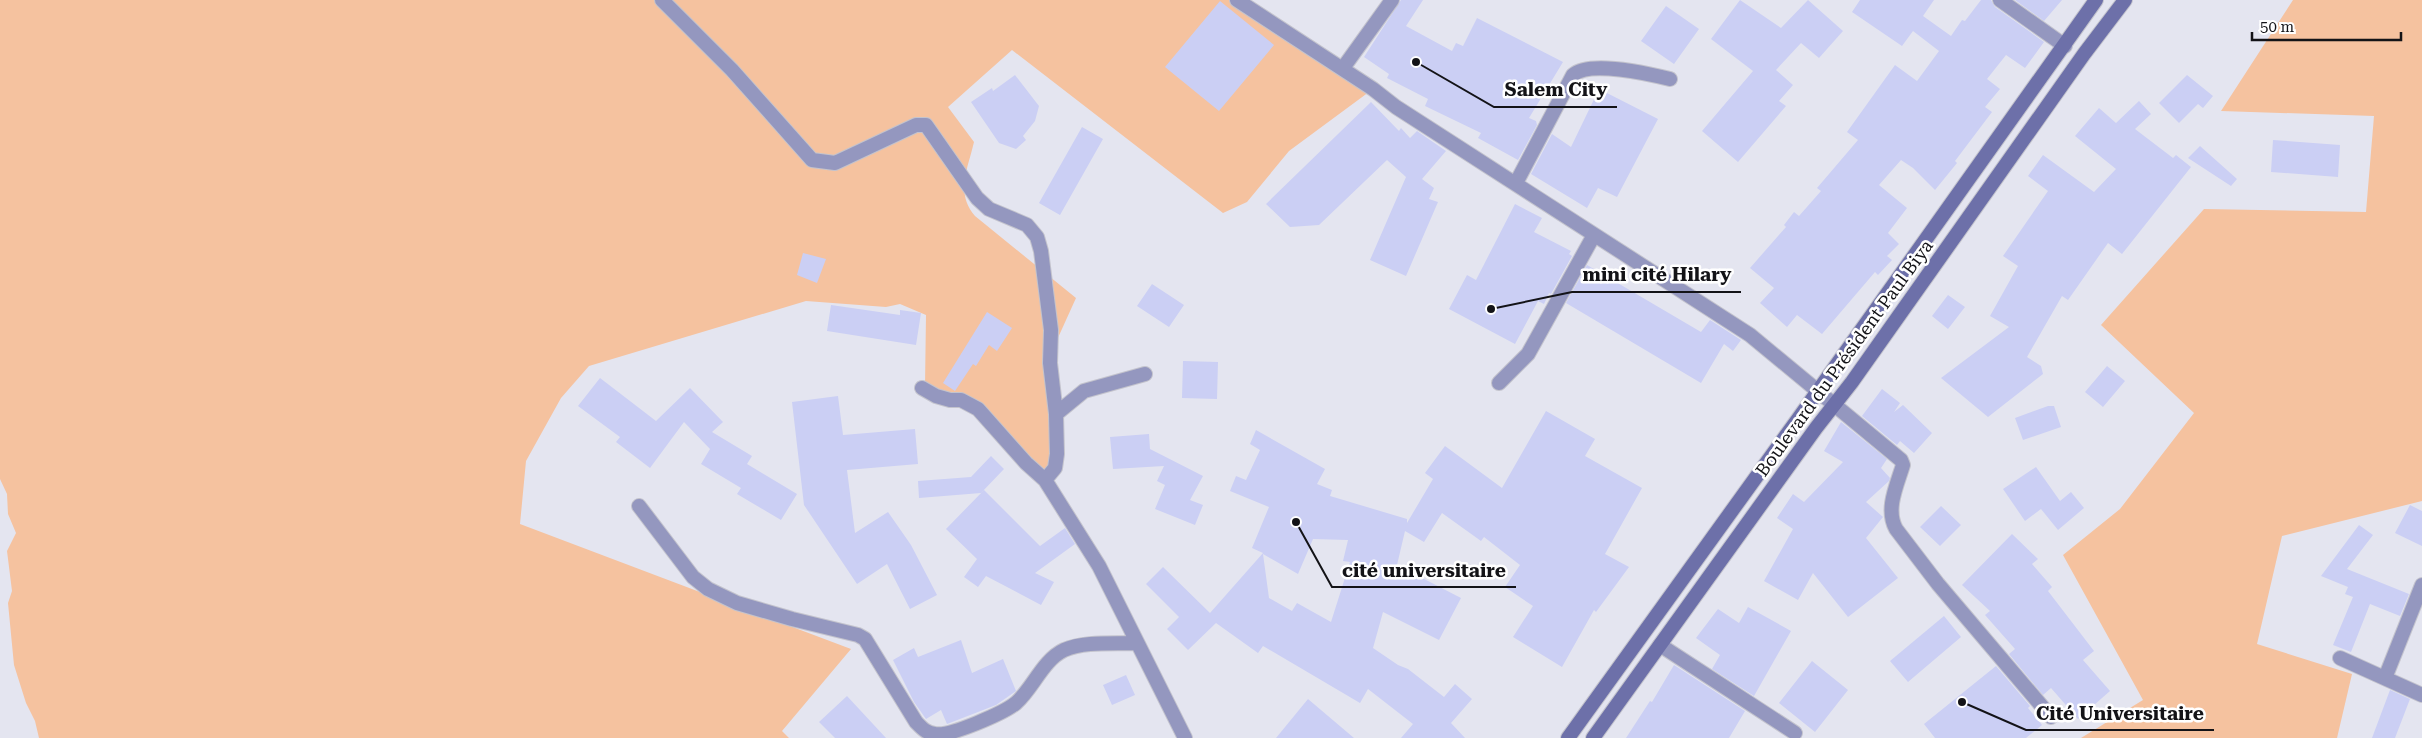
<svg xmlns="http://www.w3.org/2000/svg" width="2422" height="738" font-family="'Roboto Serif',serif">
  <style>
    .green { fill: #f5c29f }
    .building { fill: #cbcff4; fill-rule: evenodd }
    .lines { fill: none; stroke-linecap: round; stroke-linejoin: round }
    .minor-casing { stroke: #c3c3cd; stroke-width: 16 }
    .secondary-casing { stroke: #c3c3cd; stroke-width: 16 }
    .minor { stroke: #9497bf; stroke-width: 14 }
    .secondary { stroke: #6d70a9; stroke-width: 14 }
    .labels { text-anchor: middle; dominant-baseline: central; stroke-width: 5; stroke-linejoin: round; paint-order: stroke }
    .street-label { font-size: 18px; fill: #131317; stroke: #fff }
    .leader { fill: none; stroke: #131317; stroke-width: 2 }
    .callout-dot { fill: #131317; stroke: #fff; stroke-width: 2 }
    .callout-label { font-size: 19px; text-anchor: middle; font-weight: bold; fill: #131317; stroke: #fff; stroke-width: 5; stroke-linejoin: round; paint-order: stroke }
  </style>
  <rect width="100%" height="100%" fill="#e4e5f0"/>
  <path class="green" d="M0,0h1237l136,89 -84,62 -42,51 -24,11 -211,-163 -64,57 26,35c-6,26 -19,51 1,74l101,82 -24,53 5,84 -12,45 -67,-71 -53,-23 1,-71 -26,-11 -14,3 -80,-6 -217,65 -28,32 -35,63 -6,63 331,125 -69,82 7,7h-750l-4,-17 -9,-18 -12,-38 -6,-62 4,-12 -5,-40 9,-18 -8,-19 -1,-20 -7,-15z
    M2293,0h129v501l-140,35 -25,108 95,30 -15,64h-256l62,-38 -80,-145 57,-46 74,-96 -93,-88 103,-116 162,3 8,-96 -153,-5z"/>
  <path class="building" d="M1401,0h22l-17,26 46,25 4,-8 7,3 14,-28 86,44 -34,56 7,3 1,4 -19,35 -40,-22 3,-5 -56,-27 3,-7 -41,-21 2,-4 -25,-17z
    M1740,0l41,28 27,-28 35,31 -24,27 -18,-15 -25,27 17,15 -14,16 7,5 -48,56 -36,-31 51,-60 -42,-32z
    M1860,0h74l-11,16 28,20 11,-16 3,1 16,-21h10l4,7 49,35 -19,26 -19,-13 -19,24 13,10 -15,18 7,5 -37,49 2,2 -22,27 -22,-22 -12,-8 -22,25 28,23 -19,25 11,11 -12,12 5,4 -14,15 -3,-3 -53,62 -25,-19 -10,12 -27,-24 14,-15 -24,-20 36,-41 -2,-2 10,-13 5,4 22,-25 -4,-3 41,-48 -11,-8 48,-67 22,16 22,-30 -26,-20 -11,15 -50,-34z
    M2015,0h47l-18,21z
    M1220,1l54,44 -55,66 -54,-44z
    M1666,6l33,23 -25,35 -33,-23z
    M1015,75l24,31 -4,15 -12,15 3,4 -10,9 -17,-6 -28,-41 21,-14 1,3z
    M2187,75l26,21 -10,12 -5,-4 -19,19 -20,-20z
    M1599,89l59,30 -41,78 -19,-9 -11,20 -56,-34 21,-40 19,13z
    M2139,101l12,13 -16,15 38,29 3,-3 15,12 -69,87 -14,-11 -40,57 -6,-4 -35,61 14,9 2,8 -55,43 -47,-39 68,-51 -19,-11 28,-50 -15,-10 45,-65 -20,-15 15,-21 51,37 22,-23 -41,-33 24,-28 17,15z
    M1371,102l28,29 2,-3 9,10 7,-7 29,20 -24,28 12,9 -5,11 9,3 -32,74 -36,-16 36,-83 -19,-17 -68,65 -29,2 -24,-23z
    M1082,127l21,12 -43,76 -21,-12z
    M2273,140l67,5 -2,32 -67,-5z
    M2200,146l37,33 -6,7 -43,-28z
    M1515,204l27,14 -8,14 37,19 -2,3 3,2 -21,38 -2,-1 -5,11 -6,-3 -23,43 -66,-35 18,-34 9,5z
    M803,253l23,6 -9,24 -20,-8z
    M1587,265l114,67 9,-12 31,20 -8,11 -9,-7 -23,39 -135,-80z
    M1152,284l32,21 -15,22 -32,-21z
    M1948,295l17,12 -17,22 -16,-13z
    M831,305l69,10v-5l21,3 -5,32 -89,-14z
    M987,312l25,16 -15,23 -8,-6 -13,21 -3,-2 -18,27 -12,-8z
    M1183,361l35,1 -1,37 -35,-1z
    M2107,366l18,15 -22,26 -18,-15z
    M600,378l56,43 34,-33 33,34 -11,10 40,24 -5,8 50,30 -16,26 -44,-26 4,-6 -40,-24 9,-15 -26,-27 -34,46 -34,-26 4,-5 -42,-31z
    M1882,389l18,14 -6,9 9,-7 29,28 -18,20 -14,-12 -3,4 -35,-29z
    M838,396l5,39 72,-6 3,35 -71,6 8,63 33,-21 23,33 26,50 -27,14 -23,-45 -30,20 -53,-79 -12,-103z
    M2048,406h6l7,21 -38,13 -8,-22z
    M1546,411l49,28 -10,17 57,32 -37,66 24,13 -33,45 -2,-2 -32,57 -49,-30 20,-31 -28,-19 15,-22 -36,-28 -3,4 -39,-28 -18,29 -19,-11 -8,34 64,33 -22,42 -56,-28 -10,36 25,17 10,4 36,28 11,-13 17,15 -21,24 14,15h-64l12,-14 -45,-35 -8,14 -97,-57 -5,7 -42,-30 -28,27 -21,-21 12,-12 -33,-33 17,-17 47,46 53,-60 -11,-5 17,-41 -39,-16 6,-15 10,4 14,-30 -10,-6 6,-14 69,39 -8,15 15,6 -2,6 77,23v4l26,-44 -8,-6 20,-27 57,42zM1313,539l35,1 -5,21 7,1 -19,60 -34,-19 -5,8 -23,-13 -6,-44 35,20z
    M1841,422l46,37 -6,9 9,10 -1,3 -23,21 17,15 -17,21 32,40 -50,39 -35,-44 -15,27 -34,-19 29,-52 -16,-11 16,-24 11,8 39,-40 -19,-11z
    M1149,434l1,15 53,27 -13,24 13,5 -8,20 -40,-16 10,-24 -8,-4 7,-15 -51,3 -3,-32z
    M991,456l13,13 -23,24 -62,5 -1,-17 53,-4z
    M2036,467l24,34 11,-9 13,16 -26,22 -17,-21 -16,12 -22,-32z
    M984,490l56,56 25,-18 10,16 -40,29 19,9 -13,23 -55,-29 -8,11 -14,-10 13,-18 -31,-30z
    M2410,505l12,6v35l-27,-13z
    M1941,506l20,19 -21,21 -20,-19z
    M2359,525l14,10 -26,34 62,25 -9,22 -30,-12 -19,48 -18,-7 20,-48 -8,-3 3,-7 -27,-11z
    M2012,534l26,25 -6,5 20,23 -4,4 46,60 -11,9 27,31 -32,28 -27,-31 -8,7 -34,-41 6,-5 -30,-34 5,-4 -28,-26z
    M1748,607l43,24 -37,65 -42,-27 8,-14 -24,-17 22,-29 21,14z
    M1944,616l17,21 -53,45 -18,-21z
    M961,640l11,33 31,-14 13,32 -20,14 -49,19 -6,-14 -15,9 -12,-17 -21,-42 21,-12 4,9z
    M1812,661l36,29 -33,42 -36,-29z
    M1674,665l71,46 -16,27h-103l24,-37 2,1z
    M1996,666l34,40 -2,2 14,17 -16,13h-91l-11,-14z
    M1126,675l9,20 -23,10 -9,-20z
    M2390,690l20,9 -15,39h-23z
    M847,696l39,42h-51l-16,-16z
    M1308,699l46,39h-78z"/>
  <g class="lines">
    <defs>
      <path id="minor" d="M662,0l70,70 80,90 23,3 81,-38h10l51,73 12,11 38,16 10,12 4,14 10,79 -1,33 6,51 1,40 -2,14 -10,12
        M1237,0l136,89 23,18 73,47 281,181 151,125 2,5c-6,20 -18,44 -7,64l42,55 113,133
        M2000,0l65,46
        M1343,68l49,-68
        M1516,183l57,-108c16,-15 77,-1 97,4
        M1499,383l29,-29 66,-119
        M922,388l14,8 14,4h11l17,9 48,54 19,17 54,86 86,172
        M1056,414l28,-23 61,-17
        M639,506l54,71 15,12 29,14 55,16 66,16 7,4 51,83c6,6 10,11 19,12 14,3 69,-21 81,-31 17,-15 27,-43 48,-53 21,-9 49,-6 72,-7
        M1660,645l135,88
        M2340,658l82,37
        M2385,678l37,-93"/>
      <path id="secondary" d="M1568,738l230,-319 298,-419
        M1593,738l223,-310 36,-46 232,-328 41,-54"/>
    </defs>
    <use href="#minor" class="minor-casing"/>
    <use href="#secondary" class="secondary-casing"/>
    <use href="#minor" class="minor"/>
    <use href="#secondary" class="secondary"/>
  </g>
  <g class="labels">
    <g class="street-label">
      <text transform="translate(1844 358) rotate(-54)">Boulevard du Président Paul Biya</text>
    </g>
  </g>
  <path class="leader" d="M1416 62L1494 107H1617M1491 309L1572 292H1741M1296 522L1332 587H1516M1962 702L2026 730H2214"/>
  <g class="callout-dot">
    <circle cx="1416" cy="62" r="5"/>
    <circle cx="1491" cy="309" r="5"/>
    <circle cx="1296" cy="522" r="5"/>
    <circle cx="1962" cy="702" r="5"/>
  </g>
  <g class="callout-label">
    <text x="1556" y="96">Salem City</text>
    <text x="1657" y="281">mini cité Hilary</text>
    <text x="1424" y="577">cité universitaire</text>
    <text x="2120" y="720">Cité Universitaire</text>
  </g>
  <path d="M2252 32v8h149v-8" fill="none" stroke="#131317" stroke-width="2.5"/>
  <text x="2260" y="32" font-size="15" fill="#131317" stroke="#ffffff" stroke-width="4" paint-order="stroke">50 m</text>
</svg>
